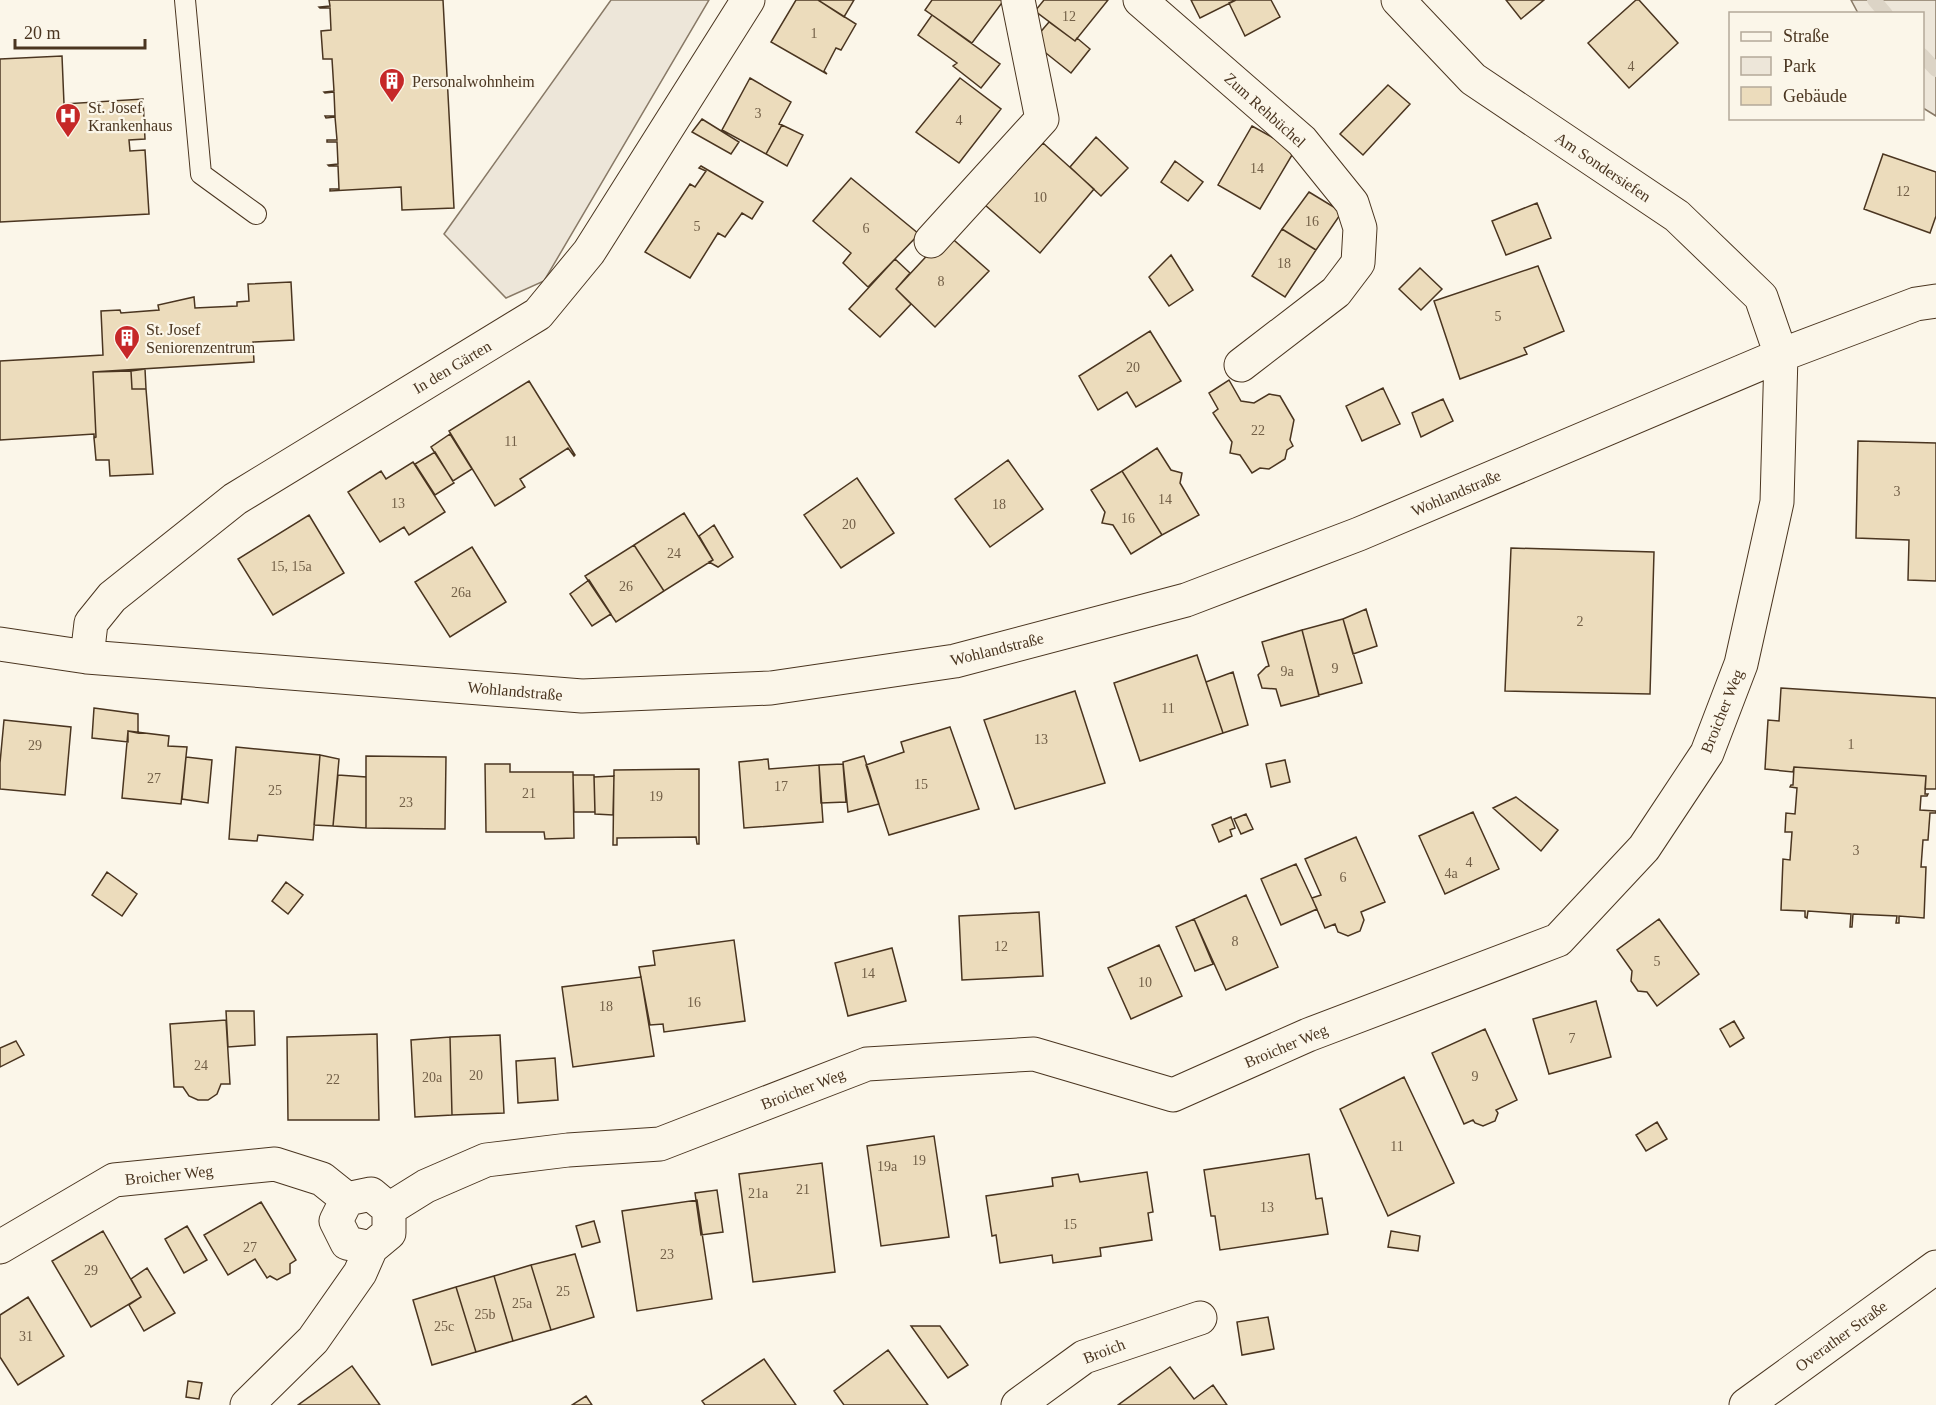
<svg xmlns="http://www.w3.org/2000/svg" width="1936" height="1405" font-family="'Times New Roman',serif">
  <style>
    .green { fill: #ede6d9; stroke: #887966; stroke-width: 1.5 }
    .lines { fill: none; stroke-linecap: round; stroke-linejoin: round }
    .stream { stroke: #dcd4c6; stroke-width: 14 }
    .building { fill: #ecdcbc; stroke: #4a3520; stroke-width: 1.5 }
    .service-casing { stroke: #4a3520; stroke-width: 22 }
    .minor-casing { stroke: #4a3520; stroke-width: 35 }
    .primary-casing { stroke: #4a3520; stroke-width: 35 }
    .service { stroke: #fbf6e9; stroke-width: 20 }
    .minor { stroke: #fbf6e9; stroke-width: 33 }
    .primary { stroke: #fbf6e9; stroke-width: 33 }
    .labels { text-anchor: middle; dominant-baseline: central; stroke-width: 4.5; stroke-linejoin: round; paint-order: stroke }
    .number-label { font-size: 14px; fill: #725f47 }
    .poi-label { font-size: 16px; fill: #4a3520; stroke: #fbf6e9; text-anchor: start }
    .street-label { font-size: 16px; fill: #4a3520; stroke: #fbf6e9 }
  </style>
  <rect width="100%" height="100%" fill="#fbf6e9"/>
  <path class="green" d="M611,0h98l-165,281 -38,17 -62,-64z
    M1851,0h85v116l-13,-8 -1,-94 -64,-1z"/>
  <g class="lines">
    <path class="stream" d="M1874,0l12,14
      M1922,55l14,15"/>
  </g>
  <path class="building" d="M329,0h114l11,208 -52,2 -1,-23 -71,4v-2h9l-1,-23h-9l-1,-1 10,-1 -1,-22h-10v-2h10l-2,-23 -9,1 -1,-2h10l-1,-24 -9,1 -1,-1 10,-1 -2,-32h-9l-2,-28 10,-1 -1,-22h-10l-1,-1 11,-1z
    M796,0h22l38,24 -15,26 -5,-2 -12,23 3,3 -56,-32z
    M818,0h36l-10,17z
    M932,0h72l-32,43 -47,-33z
    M1044,0h64l-33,41 -40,-30z
    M1191,0h45l-36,18z
    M1236,0h35l9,17 -35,19 -16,-33z
    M1506,0h38l-23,19z
    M1636,0h3l39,43 -49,45 -41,-45z
    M932,15l68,49 -19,24 -28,-22 4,-3 -39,-28z
    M1049,22l26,19 2,-3 13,11 -19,24 -39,-31z
    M62,56l2,48 79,-5 2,40 -16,1 1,11 15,-1 4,64 -149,8v-163z
    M750,78l41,24 -12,22 3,1 -16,29 -44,-24z
    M960,78l41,31 -42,54 -43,-31z
    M1388,85l22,19 -47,51 -23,-21z
    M702,119l37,23 -8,12 -39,-22z
    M782,125l21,10 -16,31 -21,-12z
    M1252,126l43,24 -35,59 -42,-24z
    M1096,137l32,31 -27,28 -31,-29z
    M1043,143l51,46 -54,64 -55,-48z
    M1883,154l53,18v44l-6,17 -66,-24z
    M1175,161l28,21 -15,19 -27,-19z
    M701,166l62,36 -11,17 -10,-6 -17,24 -7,-4 -28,45 -45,-26 45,-68 5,3 11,-16 -7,-3z
    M851,178l68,56 -51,53 -25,-24 8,-10 -38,-32z
    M1309,192l33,20 -26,38 -34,-21z
    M1537,203l14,35 -45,17 -14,-34z
    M1282,229l34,21 -31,47 -33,-21z
    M947,234l42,37 -54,56 -39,-38z
    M1171,255l22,35 -24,16 -20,-29z
    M895,259l15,14 -14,16 15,15 -31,33 -31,-28z
    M1538,266l26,65 -40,17 3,6 -67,25 -26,-78z
    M1420,268l22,21 -21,21 -22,-21z
    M291,282l3,58 -41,2 1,20 -161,10 3,65 -2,1v-4l-94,6v-79l103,-6 -2,-44 19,-1 1,3 38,-3 -1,-5 36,-8 1,11 42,-2v-4l12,-1 -1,-17z
    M1150,331l31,50 -45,26 -9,-15 -29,18 -19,-34z
    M145,369l1,20h-14l-1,-18z
    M131,371l1,18h14l7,85 -43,2 -1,-16h-13l-2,-22 2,-1 -3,-65z
    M1229,380l12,21 13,2 15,-9 11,2 14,24 -4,20 3,6 -6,4 -2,9 -16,10 -9,-1 -8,5 -12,-18 -10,-2 2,-11 -19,-29 5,-4 -9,-16z
    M529,381l46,74 -1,1 -6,-8 -48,31 5,8 -30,19 -46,-75z
    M1383,388l17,36 -38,17 -16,-35z
    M1443,399l10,22 -32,16 -9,-24z
    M450,434l22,35 -19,12 -22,-34z
    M1858,441l78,2v138l-28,-1 1,-40 -53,-2z
    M1157,448l14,22 11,3 -2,10 19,32 -37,20 -40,-64z
    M435,452l19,31 -19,12 -20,-31z
    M1008,460l35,49 -53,38 -35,-48z
    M413,462l32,50 -36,23 -5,-8 -24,15 -32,-50 33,-21 5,8z
    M1122,471l40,64 -31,19 -18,-29 -11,-2 3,-11 -14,-22z
    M857,478l37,55 -53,35 -37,-53z
    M684,513l29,47 -49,31 -30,-46z
    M309,515l35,58 -71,42 -35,-56z
    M714,525l19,32 -15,10 -9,-5 4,-2 -14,-24z
    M634,545l30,46 -48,31 -31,-46z
    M472,547l34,55 -56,35 -35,-55z
    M1511,548l143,4 -4,142 -145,-3z
    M589,580l22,34 -19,12 -22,-32z
    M1366,609l11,37 -24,8 -10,-35z
    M1343,619l19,64 -43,12 -17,-65z
    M1302,630l17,66 -38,10 -5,-17 -14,-1 -4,-13 8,-8 3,-1 -7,-24z
    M1197,655l26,78 -83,28 -26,-78z
    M1233,672l15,53 -25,8 -17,-51z
    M1781,688l155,10v91h-11l1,-13 -132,-9 -1,5 -28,-3 3,-49 11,1z
    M1075,691l30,92 -90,26 -31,-89z
    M94,708l44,6v19l-10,-2v11l-36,-4z
    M4,720l67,7 -6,68 -65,-6v-26z
    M950,727l29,82 -90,26 -23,-70 38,-13 -3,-10z
    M128,731l41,5 -1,10 19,1 -6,57 -59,-6z
    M236,747l84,8 -7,85 -55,-5 -1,6 -28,-2z
    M320,755l19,4 -6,67 -19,-1z
    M366,756l80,1 -1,72 -79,-1z
    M864,756l15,48 -31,8 -5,-50z
    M186,757l26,3 -4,43 -26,-4z
    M768,759l1,10 50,-4 4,57 -79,6 -5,-66z
    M1285,760l5,22 -19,5 -5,-23z
    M485,764h25v8h63l1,66 -29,1 -1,-7h-58z
    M843,764l3,38 -25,1 -2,-38z
    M1794,767l132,9 -1,18h3l-1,2h-6l-1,14 16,1v2h-6l-2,27h-5l-2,27h5l-2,51 -25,-2v7h-3l1,-7 -44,-2 -1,13h-2l1,-13 -43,-3 -1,7 -2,-1v-6l-24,-1 2,-51 7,1 2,-28h-7l1,-19 9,1 2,-26 -7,-1 1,-2h2z
    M699,769v75h-2l-1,-7 -79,1v7h-4l1,-75z
    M338,775l28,2v51l-33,-2z
    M573,775h21l1,37h-21z
    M614,776l-1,39 -18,-1 -1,-37z
    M1516,797l42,33 -17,21 -48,-43z
    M1473,812l26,57 -54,25 -26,-58z
    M1246,814l7,15 -12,5 -7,-15z
    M1231,817l4,11 -5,2 2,6 -13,6 -7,-17z
    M1356,837l29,65 -24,10 3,8 -4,11 -12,5 -10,-4 -3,-8 -10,4 -13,-30 9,-3 -16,-36z
    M1296,864l21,45 -36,16 -20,-46z
    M107,872l30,22 -15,22 -30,-21z
    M286,882l17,13 -15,19 -16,-13z
    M1246,895l32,72 -52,23 -32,-71z
    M1039,912l4,64 -81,4 -3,-64z
    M1194,919l19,45 -18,7 -19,-44z
    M1659,919l40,55 -42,32 -10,-14 -9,-1 -7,-10 1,-10 -15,-21z
    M734,940l11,81 -81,11 -1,-8 -13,1 -11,-58 16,-2 -2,-14z
    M1159,945l23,51 -51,23 -23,-51z
    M892,948l14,53 -58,15 -13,-53z
    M641,977l13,79 -81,11 -11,-80z
    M1596,1001l15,56 -62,17 -16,-55z
    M226,1011h28l1,34 -27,2z
    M226,1020l4,64h-9l-4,10 -9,6h-10l-9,-4 -6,-9h-9l-4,-63z
    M1734,1021l10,17 -14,9 -10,-18z
    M1485,1029l32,71 -21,10 2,3 -3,8 -12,5 -8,-3 -2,-3 -9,4 -32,-71z
    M377,1034l2,86h-91l-1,-83z
    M500,1035l4,78 -52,2 -2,-78z
    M450,1037l2,78 -37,2 -4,-77z
    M16,1041l8,14 -24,12v-19z
    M555,1058l3,42 -40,3 -2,-42z
    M1404,1077l50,106 -66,33 -48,-107z
    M1657,1122l10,17 -21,12 -10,-16z
    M934,1136l15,101 -68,9 -14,-100z
    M1309,1154l7,45 6,-1 6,36 -108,16 -5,-34h-4l-7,-46z
    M822,1163l13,109 -82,10 -14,-108z
    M1147,1172l6,40 -5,1 4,27 -52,8 1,8 -48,7 -1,-8 -52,8 -4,-28 -4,1 -6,-40 67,-10 -1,-8 26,-4 2,8z
    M717,1190l6,42 -22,3 -6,-42z
    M697,1200l15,99 -75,12 -15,-100z
    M261,1202l35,58 -6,4v9l-13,7 -7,-4 -3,2 -12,-19 -27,16 -24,-40z
    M594,1221l6,21 -18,5 -6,-21z
    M187,1226l20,34 -23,13 -19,-34z
    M103,1231l38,66 -50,30 -39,-66z
    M1391,1231l29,5 -2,15 -30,-4z
    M575,1254l19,63 -43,13 -20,-65z
    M531,1265l20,65 -38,11 -19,-65z
    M147,1268l28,45 -31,18 -15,-26 12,-8 -10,-18z
    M494,1276l19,65 -37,11 -20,-65z
    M456,1287l20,65 -44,13 -19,-65z
    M28,1297l36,59 -46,29 -18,-28v-42z
    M1268,1317l6,32 -32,6 -5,-33z
    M911,1326h29l28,39 -20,13z
    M888,1350l40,55h-84l-10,-14z
    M764,1359l32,46h-91l-3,-4z
    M352,1366l28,39h-82z
    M1170,1367l24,32 19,-14 14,20h-109z
    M188,1381l14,2 -3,16 -13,-2z
    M586,1396l6,9h-20z"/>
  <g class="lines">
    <defs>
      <path id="service" d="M185,0l16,174 55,40"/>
      <path id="minor" d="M1140,0l162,141 50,62 8,25 -2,35 -22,29 -95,73
        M931,241l111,-122 -24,-119
        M0,644l87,13 495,39 189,-8 184,-27 231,-61 173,-66 422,-179 135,-51 20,-3
        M87,657l4,-34 21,-26 123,-98 303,-185 51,-62 159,-252
        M371,1194l18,15v24l-18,15 -24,-5 -11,-22 11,-22z
        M389,1209l37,-23 60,-26 82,-10 92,-6 207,-80 167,-10 139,41 135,-60 250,-95 86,-92 63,-95 34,-89 36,-162 4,-147 -20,-58 -84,-81 -204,-137 -75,-79
        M0,1247l114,-67 161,-16 47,15 25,20
        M247,1405l66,-65 47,-67 11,-25
        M1018,1405l66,-48 116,-39"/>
      <path id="primary" d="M1746,1405l190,-138"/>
    </defs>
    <use href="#service" class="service-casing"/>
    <use href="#minor" class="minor-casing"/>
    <use href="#primary" class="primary-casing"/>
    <use href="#service" class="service"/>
    <use href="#minor" class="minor"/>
    <use href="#primary" class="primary"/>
  </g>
  <defs>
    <symbol id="building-pin" viewBox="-11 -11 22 30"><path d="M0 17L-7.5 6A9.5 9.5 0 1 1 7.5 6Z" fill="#c62828" stroke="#fbf6e9"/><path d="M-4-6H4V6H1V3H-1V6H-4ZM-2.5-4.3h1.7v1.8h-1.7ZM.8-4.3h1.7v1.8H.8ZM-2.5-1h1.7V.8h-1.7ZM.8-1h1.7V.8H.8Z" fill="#fff"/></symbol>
    <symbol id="hospital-pin" viewBox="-11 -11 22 30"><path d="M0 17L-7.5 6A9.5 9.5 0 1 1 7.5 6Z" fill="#c62828" stroke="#fbf6e9"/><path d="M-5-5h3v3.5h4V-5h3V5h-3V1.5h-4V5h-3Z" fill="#fff"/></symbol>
  </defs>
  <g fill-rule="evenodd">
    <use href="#building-pin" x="377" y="66" width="30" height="40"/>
    <use href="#hospital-pin" x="53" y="101" width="30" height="40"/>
    <use href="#building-pin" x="112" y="323" width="30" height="40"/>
  </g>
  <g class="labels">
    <g class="number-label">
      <text x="1069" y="16">12</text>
      <text x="814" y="33">1</text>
      <text x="1631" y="66">4</text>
      <text x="758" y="113">3</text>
      <text x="959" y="120">4</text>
      <text x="1257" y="168">14</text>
      <text x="1903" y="191">12</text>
      <text x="1040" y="197">10</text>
      <text x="1312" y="221">16</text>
      <text x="697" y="226">5</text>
      <text x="866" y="228">6</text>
      <text x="1284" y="263">18</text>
      <text x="941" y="281">8</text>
      <text x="1498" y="316">5</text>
      <text x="1133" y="367">20</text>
      <text x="1258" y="430">22</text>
      <text x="511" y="441">11</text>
      <text x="1897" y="491">3</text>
      <text x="1165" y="499">14</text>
      <text x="398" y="503">13</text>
      <text x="999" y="504">18</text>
      <text x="1128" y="518">16</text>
      <text x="849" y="524">20</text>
      <text x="674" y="553">24</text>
      <text x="291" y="566">15, 15a</text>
      <text x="626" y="586">26</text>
      <text x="461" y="592">26a</text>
      <text x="1580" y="621">2</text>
      <text x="1335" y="668">9</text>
      <text x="1287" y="671">9a</text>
      <text x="1168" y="708">11</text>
      <text x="1041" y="739">13</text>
      <text x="1851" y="744">1</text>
      <text x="35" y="745">29</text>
      <text x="154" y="778">27</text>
      <text x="921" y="784">15</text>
      <text x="781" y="786">17</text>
      <text x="275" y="790">25</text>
      <text x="529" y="793">21</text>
      <text x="656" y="796">19</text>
      <text x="406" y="802">23</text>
      <text x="1856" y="850">3</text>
      <text x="1469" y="862">4</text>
      <text x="1451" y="873">4a</text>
      <text x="1343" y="877">6</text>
      <text x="1235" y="941">8</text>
      <text x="1001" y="946">12</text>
      <text x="1657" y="961">5</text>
      <text x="868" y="973">14</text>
      <text x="1145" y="982">10</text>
      <text x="694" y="1002">16</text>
      <text x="606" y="1006">18</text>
      <text x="1572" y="1038">7</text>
      <text x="201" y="1065">24</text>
      <text x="476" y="1075">20</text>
      <text x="1475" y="1076">9</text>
      <text x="432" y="1077">20a</text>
      <text x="333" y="1079">22</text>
      <text x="1397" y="1146">11</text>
      <text x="919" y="1160">19</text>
      <text x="887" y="1166">19a</text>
      <text x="803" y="1189">21</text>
      <text x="758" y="1193">21a</text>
      <text x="1267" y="1207">13</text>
      <text x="1070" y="1224">15</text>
      <text x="250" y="1247">27</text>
      <text x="667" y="1254">23</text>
      <text x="91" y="1270">29</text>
      <text x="563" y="1291">25</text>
      <text x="522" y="1303">25a</text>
      <text x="485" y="1314">25b</text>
      <text x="444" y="1326">25c</text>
      <text x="26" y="1336">31</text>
    </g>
    <g class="poi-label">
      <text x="412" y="81">Personalwohnheim</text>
      <text x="88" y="107">St. Josef<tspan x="88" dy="18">Krankenhaus</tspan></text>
      <text x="146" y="329">St. Josef<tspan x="146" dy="18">Seniorenzentrum</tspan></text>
    </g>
    <g class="street-label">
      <text transform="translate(1265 110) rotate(42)">Zum Rehbüchel</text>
      <text transform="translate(1603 167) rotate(34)">Am Sondersiefen</text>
      <text transform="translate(452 367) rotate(-31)">In den Gärten</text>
      <text transform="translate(1456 493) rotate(-23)">Wohlandstraße</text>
      <text transform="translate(997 649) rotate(-14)">Wohlandstraße</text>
      <text transform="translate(515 691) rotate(5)">Wohlandstraße</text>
      <text transform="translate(1722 711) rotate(-68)">Broicher Weg</text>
      <text transform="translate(1286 1046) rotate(-23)">Broicher Weg</text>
      <text transform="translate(803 1089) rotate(-21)">Broicher Weg</text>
      <text transform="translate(169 1175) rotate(-6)">Broicher Weg</text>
      <text transform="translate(1841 1336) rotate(-36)">Overather Straße</text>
      <text transform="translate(1104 1351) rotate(-21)">Broich</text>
    </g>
  </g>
  <rect x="1729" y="12" width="195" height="108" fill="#fbf6e9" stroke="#b4a999" stroke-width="1.5"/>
  <rect x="1741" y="32" width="30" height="9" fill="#fbf6e9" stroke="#b4a999" stroke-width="1.5"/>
  <text x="1783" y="42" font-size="18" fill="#4a3520">Straße</text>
  <rect x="1741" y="57" width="30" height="18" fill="#ede6d9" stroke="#b4a999" stroke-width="1.5"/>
  <text x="1783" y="72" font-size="18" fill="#4a3520">Park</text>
  <rect x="1741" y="87" width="30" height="18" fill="#ecdcbc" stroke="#b4a999" stroke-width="1.5"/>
  <text x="1783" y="102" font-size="18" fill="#4a3520">Gebäude</text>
  <path d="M15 39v9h130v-9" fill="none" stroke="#4a3520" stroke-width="3"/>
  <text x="24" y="39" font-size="18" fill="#4a3520" stroke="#fbf6e9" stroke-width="4.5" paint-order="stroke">20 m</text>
</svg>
